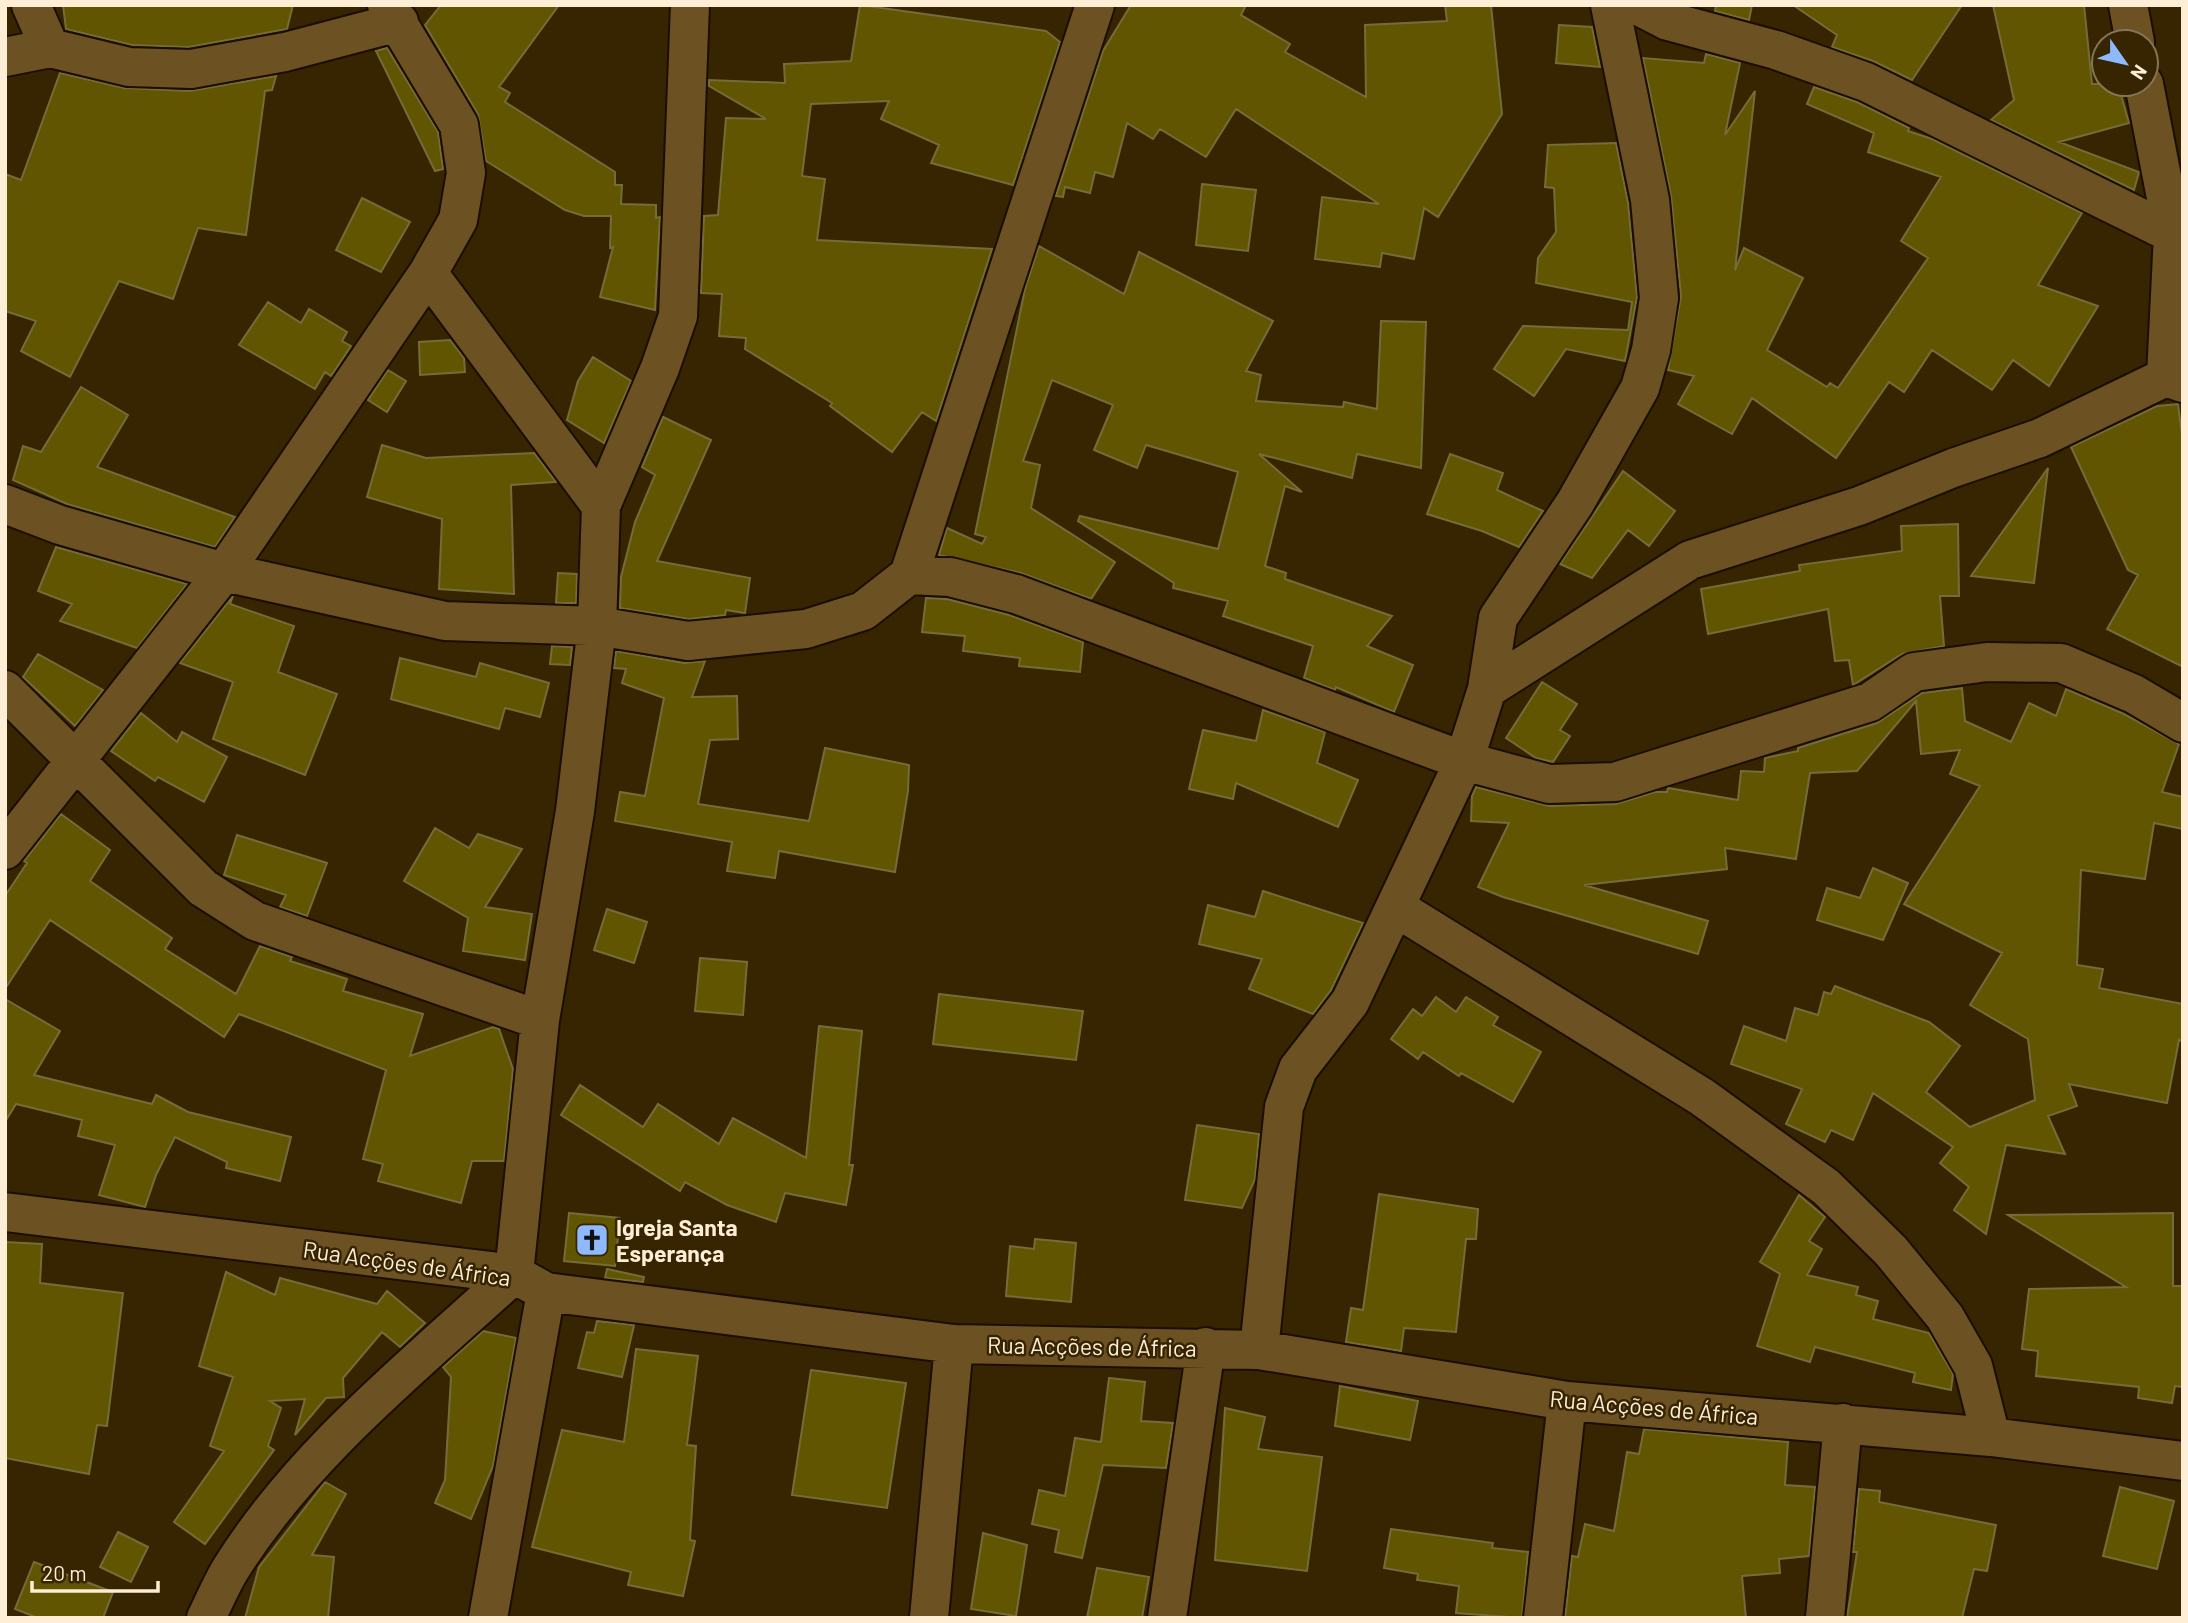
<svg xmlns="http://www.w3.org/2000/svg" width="2188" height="1623" font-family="Barlow,sans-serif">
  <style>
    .building { fill: #615501; stroke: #756c38; stroke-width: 2 }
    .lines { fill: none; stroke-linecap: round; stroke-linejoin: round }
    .minor-casing { stroke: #1b0e00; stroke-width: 42 }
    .minor { stroke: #6c5122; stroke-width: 38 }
    .labels { text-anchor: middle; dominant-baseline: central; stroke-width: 5; stroke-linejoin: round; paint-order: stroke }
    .poi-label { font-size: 23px; font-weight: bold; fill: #fdeed5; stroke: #372400; text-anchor: start }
    .street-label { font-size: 23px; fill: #fdeed5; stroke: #372400 }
  </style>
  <rect width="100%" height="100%" fill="#372400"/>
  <path class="building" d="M63,5h230l-6,24 -98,18 -57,-2 -66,-16z
    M441,5h118l-60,82 11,6 -5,9 110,70v13h7l-1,19 35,1v13l4,-1 -5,93 -55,-13 13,-50 -3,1 1,-32h-27l-19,-6 -79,-49 -8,-47 -53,-89z
    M860,5l186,26 14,11 -47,143 -82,-22 8,-18 -58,-26 8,-18 -78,3 -9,72 23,3 -8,61 175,9 -56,172 -14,-9 -30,40 -62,-46 2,-3 -87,-54 1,-11 -27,-2 3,-42 -21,-1 3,-77 14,-1 8,-97 40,1 -57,-33v-6l76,3 -1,-19 67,-3z
    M1131,5h115l-5,10 49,29 -5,8 81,45 -1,-72 82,-4 -2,-16h46l11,109 -64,103 -14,-9 -10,51 -32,-6 -2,14 -65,-8 7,-62 57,7 -143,-95 -30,48 -46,-28 -7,10 -26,-16 -14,54 -18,-5 -5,21 -25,-6 -2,10 -7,-1 47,-145z
    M1716,5h36l-3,15 -34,-9z
    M1793,5h169l-50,75 -39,-19 -41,-14 5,-12z
    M1993,5h91l8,79h26l11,39 -70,19 80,30 -5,18 -143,-70 23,-20z
    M1559,25l33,2 8,40 -44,-4z
    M387,48l51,84 5,37 -8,2 -59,-120z
    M1706,54l34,9 -15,72 30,-44 -20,179 9,-22 59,30 -36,72 60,37 3,-4 8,5 90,-130 -27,-17 40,-64 -73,-25 6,-19 -67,-29 7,-17 43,15 52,26 -1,3 24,8 150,74 -44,72 60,21 -49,80 -36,-26 -21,30 -60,-40 -28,42 -15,-10 -53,76 -84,-60 -20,36 -54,-30 16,-28 -26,-6 13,-74 -10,-100 -28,-138 61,5z
    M60,73l64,15 66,3 86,-15 -4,14 -7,1 -19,144 -48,-7 -25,71 -54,-18 -49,96 -49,-26 15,-30 -31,-10v-137l16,6z
    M1616,143l12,60 9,94 -12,64 -59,-12 -32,47 -40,-27 29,-43 105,4 4,-28 -96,-19 2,-25 18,-26 -2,-44 -9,-1 3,-42z
    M1202,184l54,6 -8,61 -52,-6z
    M362,198l48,24 -29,50 -45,-22z
    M1039,246l85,48 15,-42 134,69 -27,50 15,4 -5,26 87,6 1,-5 33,7 4,-88 45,1 -5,146 -64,-14 -5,24 -93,-24 43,38 -17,-6 -20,80 21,7 -1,6 107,37 -25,30 46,19 -19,47 -58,-25 -1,3 -31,-12 9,-32 -90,-30 5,-15 -55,-13 1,-5 -96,-62 2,-5 138,33 20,-77 -92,-27 -9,23 -43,-18 19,-45 -61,-25 -29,81 17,4 -9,43 84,54 -24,37 -70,-26 -82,-18 8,-27 35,16 4,-7 -11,-3 50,-245z
    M268,302l33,21 8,-14 38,23 -5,9 9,5 -20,30 -6,-4 -10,17 -76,-44z
    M450,340l14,18 1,14 -45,3 -1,-33z
    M593,357l38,24 -27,62 -37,-23 11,-39z
    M388,370l18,11 -19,31 -19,-12z
    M81,387l47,28 -31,52 138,50 -20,30 -148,-43 -54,-24 10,-34 18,6z
    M2178,404l5,39v224l-76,-38 31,-54 -10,-5 -57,-123 86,-41z
    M663,417l48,23 -54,121 93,17 -5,35 -19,-3 -1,5 -36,4 -69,-11 1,-31 14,-55 20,-47 -13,-8z
    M382,445l44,13 108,-5 22,29 -45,3 3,109 -75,-5 3,-70 -75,-22z
    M1450,454l53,19 -6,17 46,21 -24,36 -37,-16 -55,-17z
    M2048,468l-14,115 -63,-7z
    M1623,471l52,40 -26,35 -21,-16 -36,48 -32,-14z
    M1958,524l1,72h-19l4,50 -42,8 -49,31 -4,-25 -14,1 -7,-52 -120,25 -7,-45 99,-18 -1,-6 103,-14 -1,-25z
    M56,547l131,37 -50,64 -77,-27 12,-17 -34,-13z
    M558,573l19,1 -1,29h-20z
    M233,596l-3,8 64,22 -16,46 59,22 -32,81 -92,-36 20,-57 -53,-19z
    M926,598l21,1 62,16 74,27 -3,30 -61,-6 1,-8 -57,-7 2,-15 -43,-4z
    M552,646l20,1 -2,18 -20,-1z
    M616,651l68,12 21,-2 -13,36 45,-1 1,43 -28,1 -12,64 111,17 16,-73 84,17 -1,26 -13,81 -116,-21 -4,27 -48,-7 5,-29 -117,-21 5,-29 25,4 19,-98 -42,-15 4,-14 -12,-1z
    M38,654l65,36 -28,36 -52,-49z
    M400,658l76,19 4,-14 69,20 -9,34 -35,-9 -6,21 -108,-30z
    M1542,682l35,22 -17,26 10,6 -17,26 -17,-4 -30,-20z
    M1962,688l3,33 46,21 18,-39 27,13 10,-27 58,25 55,30 -17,48 21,5v32l-29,-6 -9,56 -64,-9 -4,95 26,4 -4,19 84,16v37l-4,-1 -12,63 -98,-19 8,22 -29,10 17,38 -59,-9 -20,89 -32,-24 15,-23 -29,-24 13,-16 -80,-54 -20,47 -22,-10 -6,12 -39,-18 16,-35 -71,-25 13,-38 42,15 9,-33 23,7 6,-23 7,2 4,-8 94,36 31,24 -34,46 44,35 65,-27 -7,-61 -58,-34 32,-52 -98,-49 76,-118 -30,-12 10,-24 -39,4 -5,-53 -59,70 -47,2 -14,86 -71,-11 2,21 -143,16 124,36 -10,33 -195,-57 -25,-10 31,-64 -38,-2 1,-25 4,-9 73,19 67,-2 39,-12h12l1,-4 70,12 3,-29 23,1 1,-14 33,-7v-3l79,-25 45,-30z
    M1263,710l62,22 -8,31 41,17 -20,47 -102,-44 -3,16 -44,-10 14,-59 53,11z
    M141,713l36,29 5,-10 45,25 -23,45 -46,-25 -3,4 -44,-30z
    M61,814l49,36 -20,31 82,57 -7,11 71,45 24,-48 32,11 -2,4 57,18 -4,12 80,23 -13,42 83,-29 6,2 14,40 -9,92h-32l-11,42 -83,-22 5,-17 -20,-5 23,-89 -147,-56 -15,23 -174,-117 -45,69v-93l22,-33 -3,-2z
    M435,828l34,20 9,-14 44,15 -37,58 47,7 -7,46 -62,-9 5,-33 -64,-37z
    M237,835l90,28 -20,53 -27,-9 6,-12 -62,-20z
    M1873,868l35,15 -25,57 -66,-20 10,-32 33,10z
    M1263,891l100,32 -32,67 -18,24 -64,-25 13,-30 -63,-15 9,-39 47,12z
    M607,909l40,13 -13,41 -40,-13z
    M700,958l47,4 -4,53 -48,-4z
    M939,994l144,17 -7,49 -143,-16z
    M1436,997l20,15 10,-15 32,20 -5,8 48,27 -28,50 -52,-29 -2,3 -36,-24 -5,7 -27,-20 22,-30 9,7z
    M5,999l55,32 -26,44 118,29 4,-9 32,17 103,25 -11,44 -54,-13 1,-6 -52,-25 -19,38 -11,32 -46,-12 16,-50 -37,-9 4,-16 -66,-16 -11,18z
    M819,1026l43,5 -13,134h4l-7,40 -61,-12 -9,29 -49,-17 -42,-23 -5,9 -119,-76 19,-30 63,42 15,-23 61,40 14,-26 73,40z
    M1197,1125l62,9 -4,45 -13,29 -57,-8z
    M1379,1194l99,15 -2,30h-10l-10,93 -52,-4 -3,23 -55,-9 5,-34 12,2z
    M1799,1195l26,22 -16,24 13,8 -15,26 51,12 -2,8 22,6 -5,18 56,14 24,41 -2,16 -38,-8 2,-9 -100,-26 -5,15 -53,-16 23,-72 -20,-12z
    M569,1213l51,5 -5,48 -51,-5z
    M2173,1213v73h10v101l-8,-1 -3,17 -34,-5 1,-11 -103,-11 2,-25 -16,-2 7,-60 97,-2 -118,-72z
    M1035,1239l41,4 -5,59 -65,-6 4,-50 24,3z
    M5,1242l37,2 -2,39 83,10 -16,133 -10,-1 -8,49 -84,-16z
    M607,1269l37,8 -1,5 -38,-4z
    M226,1272l49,23 5,-17 97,26 10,-13 38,32 -25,24 -18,-15 -39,46 1,19 -18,1 -31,37 10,-36 -35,2 11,7 -13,38 6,4 -69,94 -31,-22 50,-71 -14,-5 23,-69 -34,-11z
    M597,1321l37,4 -12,52 -44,-9 9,-36 7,1z
    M483,1331l33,7 -23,128 -22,53 -36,-16 10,-23 6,-103 -8,-10z
    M636,1349l62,7 -11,89 9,1 -6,94 5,1 -12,55 -55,-11 3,-13 -99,-25 30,-117 62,12z
    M811,1370l95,13 -19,125 -95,-13z
    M1109,1378l36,4 -4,39 32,2 -7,45 -63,-3 -21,93 -27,-6 4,-22 -27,-6 7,-34 26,6 10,-58 26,4z
    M1340,1386l78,15 -8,39 -75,-14z
    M1225,1408l40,9 -7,32 64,8 -15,114 -92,-11z
    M1644,1429l144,13 -3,43 30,2 -6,69 -30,3 1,14 -38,3 4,42h-181l7,-62 6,1 7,-33 29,7 13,-79 12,2z
    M325,1482l21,12 -34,61 22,2 -6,61h-83l14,-51z
    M2120,1487l54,14 -17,68 -54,-13z
    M1859,1489l21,2 -1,11 117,23 -9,46 -13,-2 -12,49h-115l10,-66h-4z
    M1391,1529l102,14 -1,5 36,4 -6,66 -66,-5 3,-27 -42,-6 1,-6 -34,-6z
    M118,1532l30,15 -17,35 -31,-15z
    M983,1533l44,12 -11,71 -45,-7z
    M34,1562l79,30 -10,26h-65l-23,-9z
    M1097,1568l52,9 -7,41h-55z"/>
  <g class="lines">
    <defs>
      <path id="minor" d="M31,5l19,43
        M1637,5l31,16 108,29 90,32 307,152 10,-4
        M2128,5l7,37
        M5,57l45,-9 79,19 62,2 94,-17 114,-30
        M2144,84l29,150 -7,143
        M5,504l55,21 164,47 221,49 152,5 91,15 118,-12 57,-18 46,-36 41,2 66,17 448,167 85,23 66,-2 255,-80 44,-30 73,-10 74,1 73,31 49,29
        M601,506l59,-138 18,-52 12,-311
        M909,575l186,-570
        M1487,689l203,-129 169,-54 94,-38 87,-30 126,-61 17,6
        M5,690l198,198 52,33 285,99
        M5,850l219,-278 204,-299 30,-53 8,-47 -7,-48 -72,-120
        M1395,907l307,190 124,90 65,64 54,66 28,49 18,71
        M5,1212l509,62 32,18 408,52 305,6 308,51 424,36 192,24
        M1259,1350l25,-243 14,-38 52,-67 114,-241 23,-72 11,-71 77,-115 65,-115 11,-38 8,-52 -9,-98 -40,-195
        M206,1618c8,-16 15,-33 24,-48 72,-116 185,-205 284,-296l26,-254 35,-209 22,-185 4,-120 -173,-233
        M488,1618l58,-326
        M929,1618l25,-274
        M1167,1618l39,-271
        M1543,1618l24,-217
        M1825,1618l18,-195"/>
    </defs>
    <use href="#minor" class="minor-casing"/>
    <use href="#minor" class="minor"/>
  </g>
  <defs>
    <symbol id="church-square" viewBox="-11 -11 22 22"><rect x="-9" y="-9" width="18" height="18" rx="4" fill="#8eb9fc" stroke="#372400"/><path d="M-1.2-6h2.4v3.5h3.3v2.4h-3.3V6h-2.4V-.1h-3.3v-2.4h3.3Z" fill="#111"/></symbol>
  </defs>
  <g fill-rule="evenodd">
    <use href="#church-square" x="573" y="1221" width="38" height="38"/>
  </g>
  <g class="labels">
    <g class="poi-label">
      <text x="616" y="1227">Igreja Santa<tspan x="616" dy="26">Esperança</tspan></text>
    </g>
    <g class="street-label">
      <text transform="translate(407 1263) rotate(8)">Rua Acções de África</text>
      <text transform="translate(1092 1346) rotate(1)">Rua Acções de África</text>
      <text transform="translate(1654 1407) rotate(5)">Rua Acções de África</text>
    </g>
  </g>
  <rect width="2188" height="1623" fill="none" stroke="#fdeed5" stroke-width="14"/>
  <g transform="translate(2125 63) rotate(124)"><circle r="33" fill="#372400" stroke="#867555" stroke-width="2"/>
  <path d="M0-5L12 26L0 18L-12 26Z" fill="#8eb9fc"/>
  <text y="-10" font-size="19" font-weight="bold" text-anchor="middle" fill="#fdeed5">N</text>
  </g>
  <path d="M32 1581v10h126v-10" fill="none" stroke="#fdeed5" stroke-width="3.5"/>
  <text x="42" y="1581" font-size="21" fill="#fdeed5" stroke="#372400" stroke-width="5" paint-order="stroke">20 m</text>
</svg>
